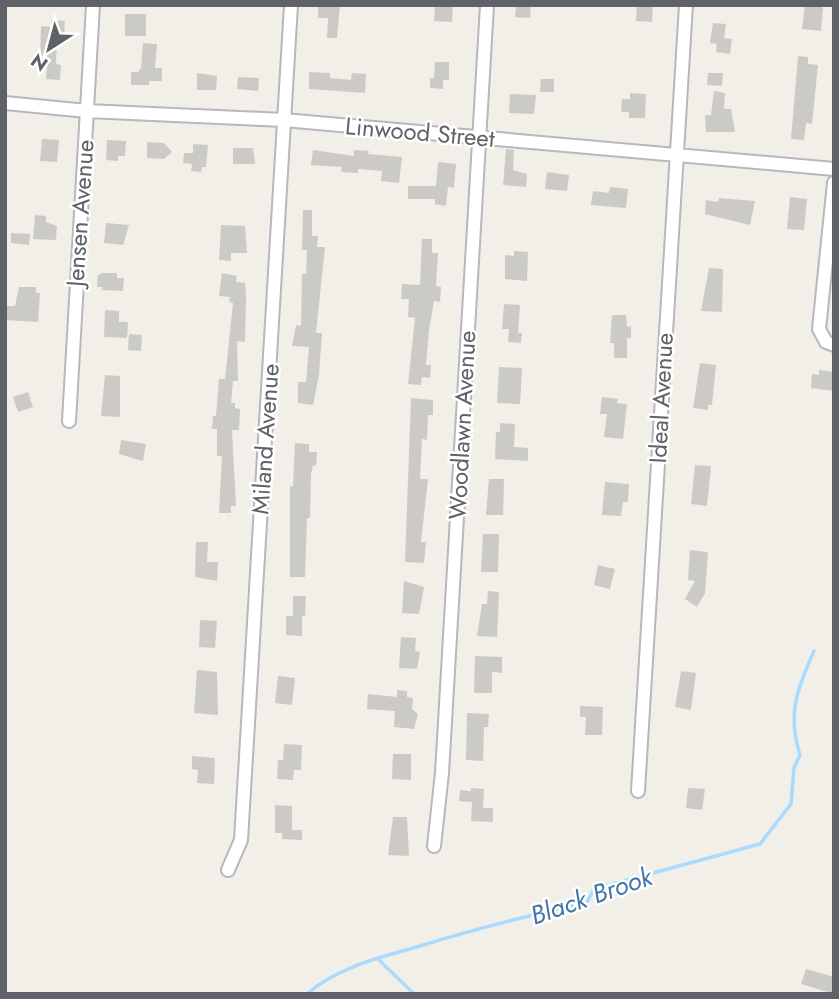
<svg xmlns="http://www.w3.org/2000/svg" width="839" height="999" font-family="Jost,sans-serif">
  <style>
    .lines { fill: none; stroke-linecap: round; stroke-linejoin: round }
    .stream { stroke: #aadaff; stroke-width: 3.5 }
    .building { fill: #cccac5 }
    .minor-casing { stroke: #b5b8bc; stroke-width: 16 }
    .minor { stroke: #fff; stroke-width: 12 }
    .labels { text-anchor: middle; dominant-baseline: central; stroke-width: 5; stroke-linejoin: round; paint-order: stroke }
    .street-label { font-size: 24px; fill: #5f6368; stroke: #fff }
    .water-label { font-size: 26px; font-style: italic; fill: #4174aa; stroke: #fff }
  </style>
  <rect width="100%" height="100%" fill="#f1efe8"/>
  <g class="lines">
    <path class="stream" d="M378,959l36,35
      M307,994c30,-27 75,-37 113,-48 55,-17 111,-31 167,-44l7,-13 166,-45 31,-40 3,-36 6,-13c-13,-41 -3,-66 14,-104"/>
  </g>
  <path class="building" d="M318,5h22l-3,33h-10l1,-20h-10z
    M435,5h18l-1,17 -18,-1z
    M516,5h15l-1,13 -15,-1z
    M637,5h16l-1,17 -16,-1z
    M805,5h15l3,3 -2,23 -19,-2z
    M125,14h21v22h-21z
    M51,20l14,1 -1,18h-7l-1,25 5,1 -1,15 -14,-1 1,-15h-7l1,-38 10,1z
    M713,23l13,1 -2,14 8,1 -2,15 -14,-2 1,-8 -7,-1z
    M143,43l14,1 -2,24h7v13h-13v4h-18v-13h7l3,-4z
    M798,56l10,1v7l10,1 -6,59 -6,-1 -2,17 -13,-1z
    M435,62h14v18h-6v9l-13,-1v-10h4z
    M309,72l21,1v5l21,2 1,-7 14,1 -1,19 -56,-4z
    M197,73l20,3 -1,14h-19z
    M708,73h15l-1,13 -15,-1z
    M238,77l21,1 -1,13 -21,-2z
    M541,79h13v13h-14z
    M714,91l11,2 -1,16h7l4,23h-29l-1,-17h6z
    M630,93l16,1 -1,24h-16v-6h-8l1,-13h8z
    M510,94l26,1 -2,19 -25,-1z
    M42,139l17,1 -2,22 -17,-1z
    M107,140l19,1 -1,15h-7v5l-12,-1z
    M147,142l17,1 8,9 -8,7 -17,-1z
    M193,144l15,1 -2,22h-4l-1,5 -10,-1 1,-7 -9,-1 1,-10h9z
    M233,148h20l2,16h-22z
    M506,149l8,1 -1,20 14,4 -1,13 -23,-2z
    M313,150l41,6v-6l15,1 -1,3 34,3 -3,26 -18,-2 1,-10 -24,-2v4l-17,-1 1,-5 -31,-2z
    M438,162l18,2 -2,24 -6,-1 -2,19 -11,-2v-5h-27v-13h28z
    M547,172l22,3 -2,16 -22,-2z
    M610,187l18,2 -2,19 -35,-3 2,-14 16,2z
    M790,197l17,2 -3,31 -17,-1z
    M719,198l36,3 -5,24 -45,-11 1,-14 12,2z
    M303,210h9v26h6l-1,11h8l-9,86h6l-3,42 -6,30 -15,-2v-21h8l3,-35 -17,-1 4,-21 5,1 1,-52h4l1,-24h-5z
    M35,215l11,1v6l11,4 -1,14 -23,-1z
    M106,223l23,2 -6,20 -19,-2z
    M221,225l24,1 2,27h-16v8l-12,-1z
    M11,233l19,1 -1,11 -18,-2z
    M422,239h10v14h6l-2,33 5,1 -1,15 -6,-1 -5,29 -3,35h5l-1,13 -8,-1 -1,8 -13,-1 7,-66 -7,-1 1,-18h-8l1,-15 18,1z
    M514,251l14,1 -1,29 -22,-2v-24l9,1z
    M709,268l14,1 -1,43 -21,-1z
    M102,273h15v5h7l-1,13 -21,-1v-3h-5l1,-12z
    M222,273l15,3 -1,6 9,1 1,13 -1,46 -8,-1 1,40h-5l-2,22h4v5l5,1 -1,21h-7l4,76h-5v7h-12l3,-57h-5v-27h-5l1,-13h3l3,-37h6l8,-76 -4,-1 1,-5 -11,-1z
    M19,287h17v6h4l-2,29 -33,-2v-14h10z
    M504,304l16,1 -2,28h4l-1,10 -13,-1 1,-13h-7z
    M105,310l14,1v11h9l-1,16 -23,-1z
    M612,315h14l1,12 4,-1v12h-4v20h-13v-15h-4z
    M129,334l13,1 -1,16 -13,-1z
    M700,363l16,2 -4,40h-4v5l-15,-2z
    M499,367l23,1 -2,36 -23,-1z
    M819,370l15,2v19l-23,-3 1,-14 7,1z
    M105,375l15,1v41l-19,-1z
    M28,392l5,15 -15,5 -5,-15z
    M602,397l16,2 -1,4 10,1 -4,35 -19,-2 3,-23h-7z
    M411,398l22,2v15h-5l-1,25 -5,-1 -2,40h8l-7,63h5l-2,21 -19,-1z
    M500,423l15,1 -1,23 14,1v13l-33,-2 1,-27h4z
    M121,440l25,4 -3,17 -24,-7z
    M295,443l14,1v8h8l-1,14 -3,-1 -2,9 -1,44h-3l-2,59h-15v-91h3z
    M695,465l16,1 -4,40 -16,-2z
    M489,479h15l-1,36h-17z
    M605,482l24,2 -1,18h-5l-2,14 -19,-1z
    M483,534h16l-1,38h-17z
    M196,542h12l-1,20h11l-1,19 -22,-4z
    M690,550l18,2 -3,41 -8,14 -12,-8 10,-18 -7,-1z
    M598,565l17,4 -5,20 -16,-4z
    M404,581l20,6 -5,27 -17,-1z
    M488,591l11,1 -2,45 -20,-1 5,-32h5z
    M293,596h13l-1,20h-7h4v20l-16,-1v-19h7z
    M200,620l17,1 -2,27 -16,-1z
    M401,637l15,1 -1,13 5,1 -3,17 -18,-1z
    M475,656l27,1v16l-10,-1v21h-18z
    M197,670l20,2 1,43 -24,-2z
    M681,671l15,2 -5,37 -16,-3z
    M278,676l17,2 -3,27 -17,-2z
    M397,690l10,1v6l6,1 -1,11 6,5 -4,15 -20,-2 1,-16 -28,-2 1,-15 29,3z
    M580,706l23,1 -1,28h-17l1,-18h-6z
    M467,713l22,1 -1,13h-4l-1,34 -17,-1z
    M284,744l18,1 -1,25h-7l-1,10 -16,-1 1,-19h5z
    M393,754h18v26l-19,-1z
    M192,756l23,2 -1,26 -17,-1 1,-13 -6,-1z
    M471,788l13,1 -1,19h10v14l-22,-1 1,-19 -13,-1 1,-11 11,1z
    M688,788l17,1 -3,21 -16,-2z
    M275,805l17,1v24h10v10l-20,-1v-6h-7z
    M393,817h14l2,39 -21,-1z
    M806,969l28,8v17l-33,-10z"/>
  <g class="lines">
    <defs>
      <path id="minor" d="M5,103l82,8 197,9 550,49
        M834,183l-15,146 7,13 8,3
        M69,421l24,-416
        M638,791l48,-786
        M434,846l8,-73 45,-768
        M228,870l13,-30 50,-835"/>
    </defs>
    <use href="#minor" class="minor-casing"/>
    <use href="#minor" class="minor"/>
  </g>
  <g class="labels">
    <g class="street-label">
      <text transform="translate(420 132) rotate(5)">Linwood Street</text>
      <text transform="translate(80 213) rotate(-86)">Jensen Avenue</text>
      <text transform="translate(661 398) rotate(-87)">Ideal Avenue</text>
      <text transform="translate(462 425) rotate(-87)">Woodlawn Avenue</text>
      <text transform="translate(265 439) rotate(-86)">Miland Avenue</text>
    </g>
    <g class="water-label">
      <text transform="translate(591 896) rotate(-19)">Black Brook</text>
    </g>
  </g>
  <rect width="839" height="999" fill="none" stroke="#5f6368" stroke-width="14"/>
  <g transform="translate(49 49) rotate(216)" stroke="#ffffff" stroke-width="5" paint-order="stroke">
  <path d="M0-5L12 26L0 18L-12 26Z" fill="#5f6368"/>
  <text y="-10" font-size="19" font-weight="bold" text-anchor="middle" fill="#5f6368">N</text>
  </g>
</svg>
